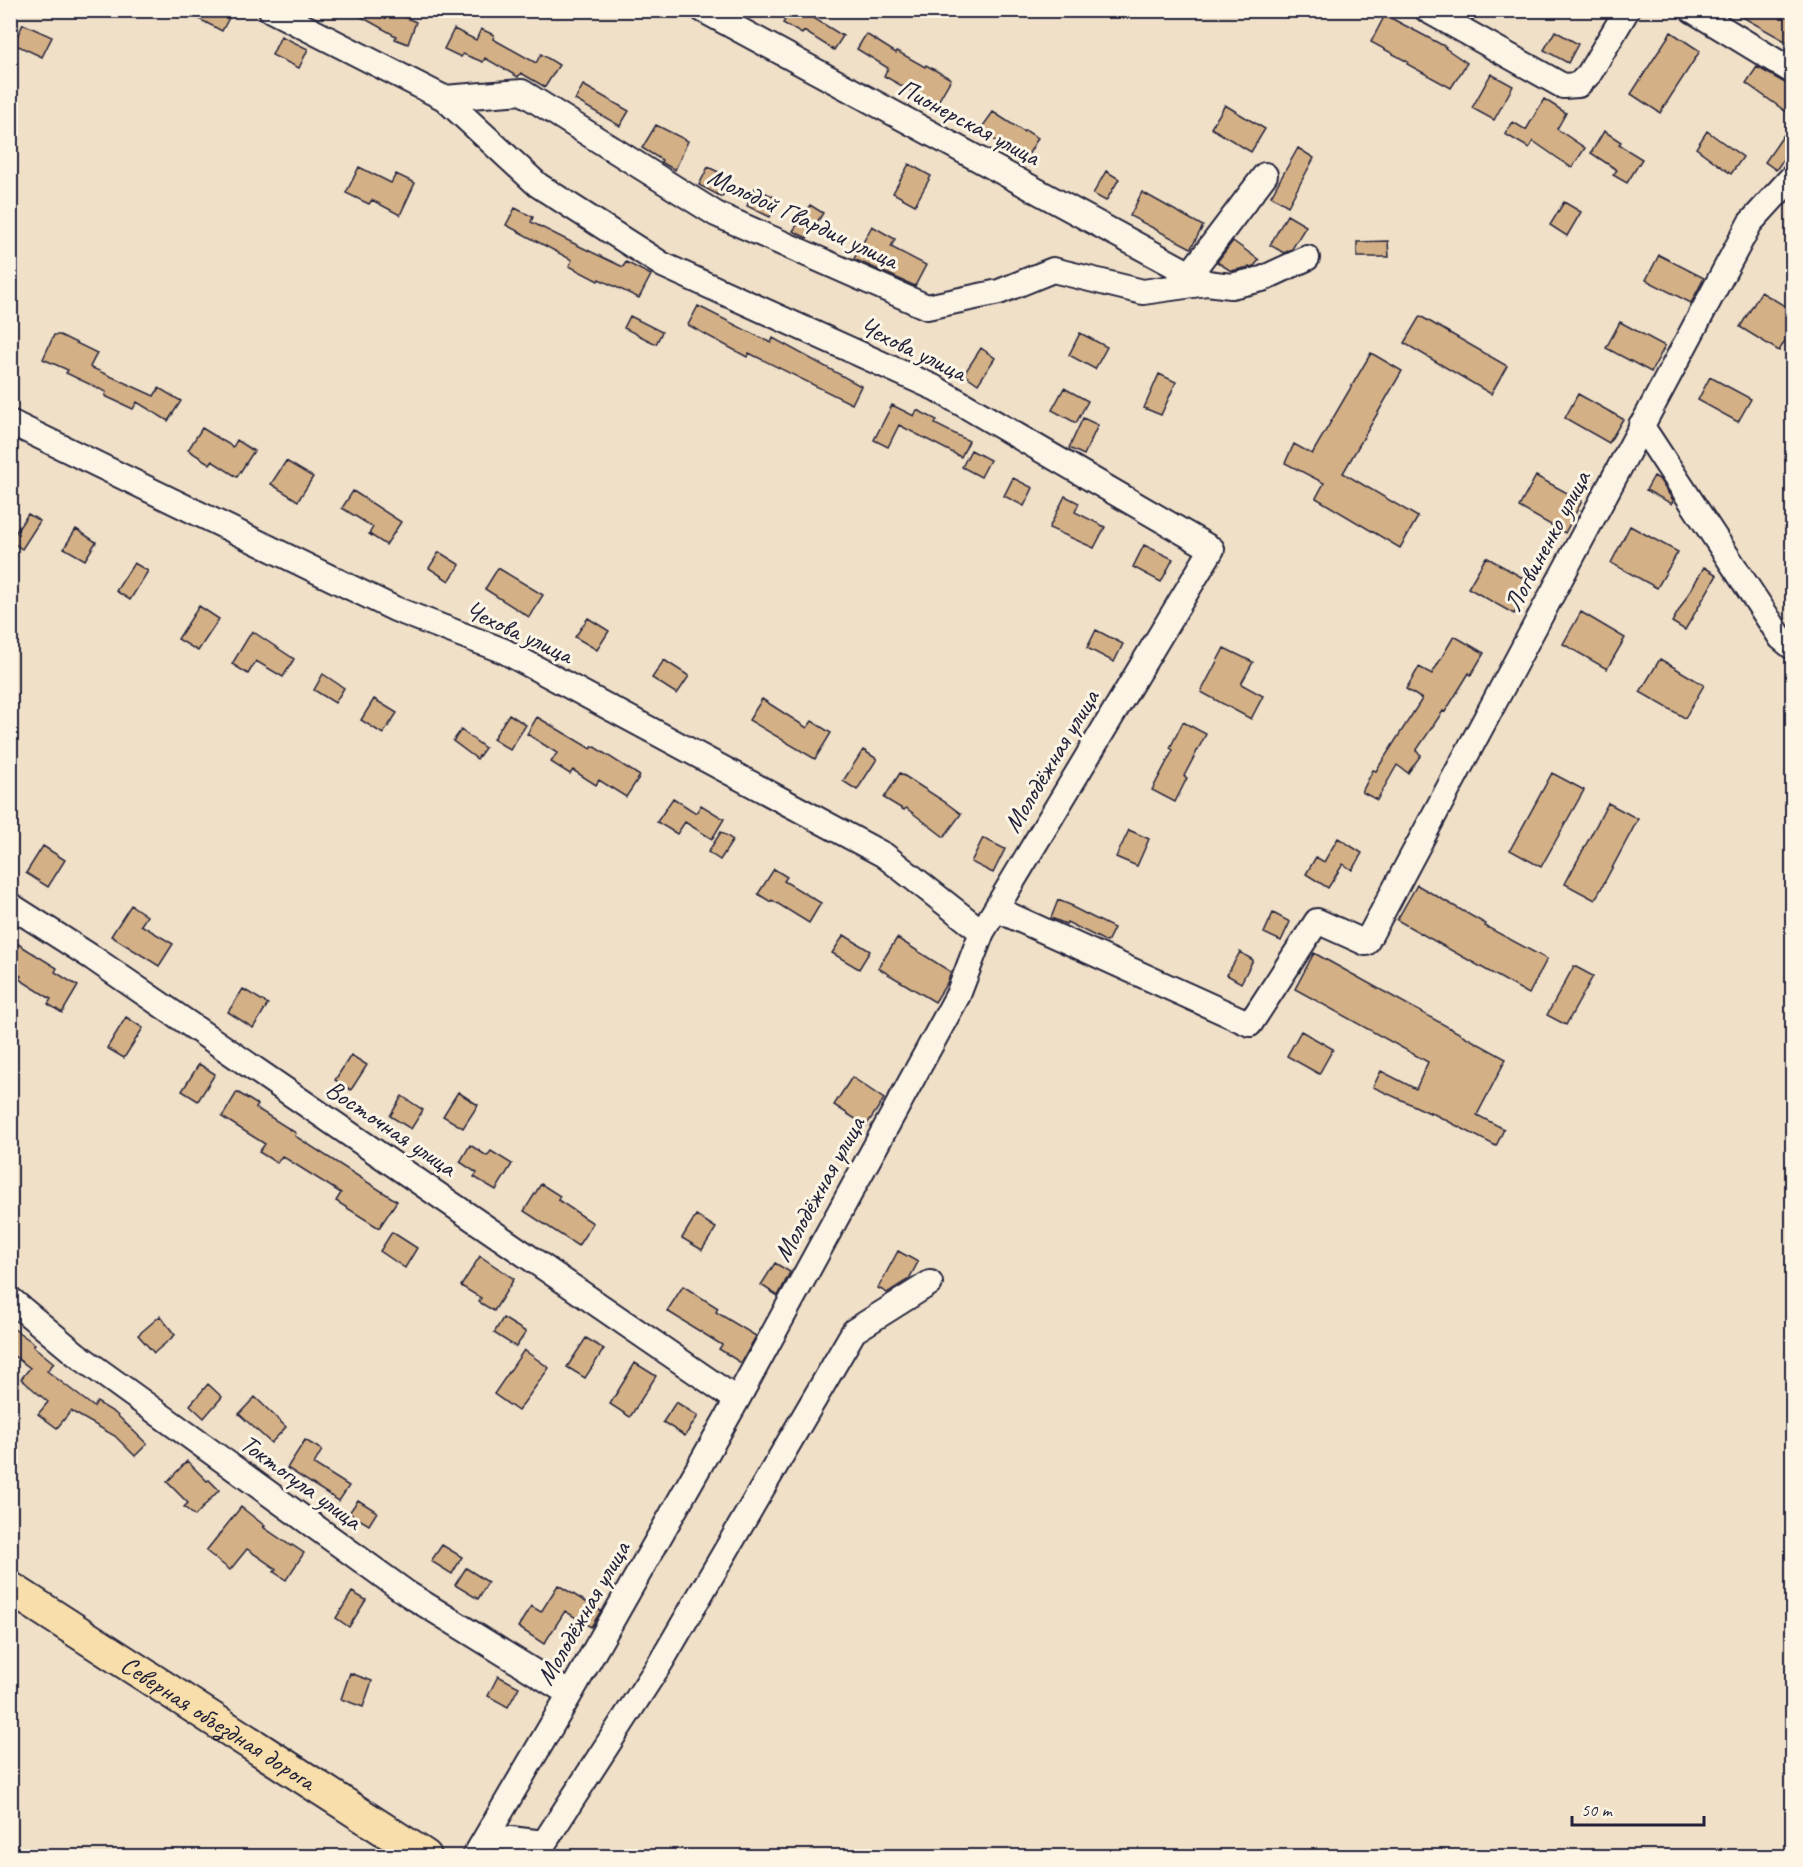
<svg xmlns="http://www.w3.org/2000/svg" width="1803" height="1867" font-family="Caveat,sans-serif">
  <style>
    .building { fill: #d4b086; stroke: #22223b; stroke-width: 1.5 }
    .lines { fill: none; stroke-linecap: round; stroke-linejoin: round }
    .minor-casing { stroke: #22223b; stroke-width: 28 }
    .major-casing { stroke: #22223b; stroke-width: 36 }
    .minor { stroke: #fcf5e5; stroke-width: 24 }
    .major { stroke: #f8deab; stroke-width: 32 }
    .labels { text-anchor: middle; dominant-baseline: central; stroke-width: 6; stroke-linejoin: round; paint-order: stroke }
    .street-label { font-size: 26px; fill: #22223b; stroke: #fcf5e5 }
  </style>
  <rect width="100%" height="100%" fill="#f0e0c8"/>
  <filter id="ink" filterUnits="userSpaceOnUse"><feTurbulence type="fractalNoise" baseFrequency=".0167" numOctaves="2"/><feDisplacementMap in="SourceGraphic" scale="12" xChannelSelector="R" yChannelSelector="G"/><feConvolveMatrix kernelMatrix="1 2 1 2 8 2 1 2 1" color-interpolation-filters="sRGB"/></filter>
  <g filter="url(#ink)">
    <path class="building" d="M182,10h51l-11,21z
      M349,10h39l28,12 -8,22 -13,-5 1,-3z
      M791,10h25l-4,7 31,19 -9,14 -30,-19 -2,3 -19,-11z
      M1730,10h47l15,9v26z
      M1385,15l61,32 -1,1 22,15 -16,25 -44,-24 1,-2 -37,-20z
      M23,24l29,13 -10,20 -28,-13z
      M454,29l22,11 5,-11 13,6 -1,4 43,24 5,-9 18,11 -14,22 -24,-14 -3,4 -33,-19 -2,4 -20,-8 -2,3 -17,-8z
      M1555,31l23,13 -10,19 -24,-13z
      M1671,32l29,19 -40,62 -29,-19z
      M866,34l30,19 1,-2 28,16 1,-2 25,14 -15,26 -52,-29 4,-8 -31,-19z
      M281,36l27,13 -9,19 -27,-13z
      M1757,67l28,16 7,2v31l-46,-33z
      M1491,74l22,12 -19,34 -22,-12z
      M583,85l46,26 -9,15 -45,-26z
      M1544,99l22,14 -9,16 28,19 -13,20 -39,-27 -4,7 -24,-14 8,-12 13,8z
      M1225,105l40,24 -14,23 -40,-24z
      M993,112l31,20 1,-2 13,8 -11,19 -27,-16 -1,2 -19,-13z
      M1792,123v24l-16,23 -11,-8z
      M656,125l32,16 -13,29 -14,-8 1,-2 -20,-12z
      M1604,131l17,11 -2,3 23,14 -15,24 -14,-8 4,-5 -26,-17z
      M1707,131l36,26 -12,17 -35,-26z
      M1298,148l16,10 -26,48 -17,-10z
      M909,164l22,12 -16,29 -22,-12z
      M359,167l32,16 5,-9 19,9 -15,32 -28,-15 -3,4 -23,-11z
      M708,167l23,11 -9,19 -23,-12z
      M1106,171l13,8 -13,22 -13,-7z
      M755,188l24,11 -9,18 -23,-11z
      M1142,192l61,34 -12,22 -61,-32z
      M1564,202l17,10 -14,24 -17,-11z
      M810,205l13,8 -16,25 -14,-7z
      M515,208l18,9 -2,5 48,24 44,21 3,-5 25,13 -12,23 -40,-19 -1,2 -29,-15 3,-6 -66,-35z
      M1287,215l19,11 -14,23 -8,4 -14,-8z
      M872,226l23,13 -4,8 35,18 -11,21 -61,-27z
      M1233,241l26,19 -5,6 -23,5 -14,-9z
      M1388,241l1,16h-32v-15z
      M1659,255l45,23 -13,25 -45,-23z
      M1761,292l31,18v18l-13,23 -39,-24z
      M698,306l73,37 2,-5 88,48 -9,18 -103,-51 -2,4 -59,-32z
      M630,316l32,16 -6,12 -32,-16z
      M1420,316l87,50 -16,28 -87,-51z
      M1620,322l45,24 -14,26 -45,-24z
      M1080,333l27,14 -12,22 -26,-14z
      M54,335h6l37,18 -7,14 64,29 5,-8 22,13 -13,20 -31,-19 -4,7 -28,-13 1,-4 -40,-19 2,-3 -25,-11z
      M981,348l14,10 -17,26 -14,-10z
      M1371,353l31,18 -59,102 75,44 -18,31 -84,-50 8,-15 -39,-20 9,-19 18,10z
      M1159,374l17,8 -15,33 -17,-7z
      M1710,377l41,22 -13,23 -40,-22z
      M1064,388l24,13 -12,22 -24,-13z
      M1578,394l45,25 -14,24 -44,-25z
      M892,405l22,11 3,-6 20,10 -2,4 34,17 -8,16 -62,-32 -11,22 -14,-7z
      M1083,418l15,7 -14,30 -15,-7z
      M202,428l31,19 4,-7 17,11 -17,26 -25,-16 -2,3 -22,-14z
      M971,450l19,10 -9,17 -19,-10z
      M286,461l27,16 -15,24 -27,-17z
      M1536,476l46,25 -17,32 -46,-26z
      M1654,476l5,3 14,21 -1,4 -26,-14z
      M1013,478l20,10 -9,18 -20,-10z
      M353,491l48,31 -15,23 -17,-11 4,-7 -31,-19z
      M1065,496l14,7 -4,9 30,15 -11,21 -45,-20z
      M28,514l12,7 -18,28 -12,-8z
      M1630,526l48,26 -21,36 -46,-25z
      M76,529l20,13 -11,18 -21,-12z
      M1144,545l29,14 -12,23 -28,-15z
      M439,552l21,13 -11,16 -20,-13z
      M1486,557l46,26 -18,31 -46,-26z
      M134,563l14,8 -18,29 -14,-9z
      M1704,567l13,8 -32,55 -13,-8z
      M498,568l45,27 -14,22 -44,-28z
      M199,606l20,13 -21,32 -20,-12z
      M1581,612l44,26 -18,31 -44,-25z
      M588,618l21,13 -12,19 -22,-13z
      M1096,630l27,14 -9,18 -27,-14z
      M252,631l42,28 -11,18 -27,-16 -8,13 -16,-10z
      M1454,636l30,17 -13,22 -2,-2 -24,39 -2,-1 -27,40 5,4 -13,18 -11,-8 -20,35 -15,-8 11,-22 3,1 46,-72 -16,-10 13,-22 13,7z
      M1224,648l29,14 -12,22 22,12 -12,23 -50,-27z
      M1660,659l44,26 -19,33 -45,-26z
      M664,660l25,16 -12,18 -25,-16z
      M323,674l21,14 -9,15 -21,-13z
      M374,699l23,14 -14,21 -22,-14z
      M762,699l45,29 5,-7 19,12 -16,26 -66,-39z
      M509,714l17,11 -16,25 -17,-11z
      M537,717l54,32 2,-3 47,30 -14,21 -27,-17 -3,5 -23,-15 -3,4 -19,-12 6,-9 -30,-19z
      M1183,722l23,12 -22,42 3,2 -12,24 -23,-12 21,-40 -3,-2z
      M461,730l24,18 -8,11 -24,-18z
      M863,750l14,9 -20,31 -14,-9z
      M900,773l45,29 16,12 -17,23 -38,-29 -2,2 -20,-12z
      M1552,773l32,17 -43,77 -31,-17z
      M673,798l23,15 5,-8 23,14 -12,20 -27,-17 -8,12 -20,-12z
      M1608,803l30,16 -43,81 -30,-16z
      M1129,830l20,9 -12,27 -21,-9z
      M721,832l12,8 -13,20 -12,-8z
      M983,838l22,11 -12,24 -22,-11z
      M1338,838l24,15 -10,17 -9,-6 -15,24 -22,-14 10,-17 8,5z
      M43,846l22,14 -17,27 -22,-14z
      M774,869l13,8 -3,4 37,22 -12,20 -37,-23 -1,2 -13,-8z
      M1417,885l69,39 -1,2 62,33 -18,35 -132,-74z
      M1058,900l15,6 -1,1 42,21 -7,14 -40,-20 -1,2 -15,-6z
      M131,905l16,11 -6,9 32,19 -14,22 -48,-30z
      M1273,913l17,9 -9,19 -17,-8z
      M844,935l26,16 -11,18 -27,-16z
      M897,938l54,34 -4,11 -12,19 -57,-34z
      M10,939l47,29 -2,4 23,14 -16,27 -14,-9 3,-5 -32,-20 2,-3 -11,-7z
      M1240,952l13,8 -12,23 -14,-8z
      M1314,953l192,106 -29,56 27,14 -8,17 -66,-34v1l-57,-26 8,-16 35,18 12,-27 -133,-73z
      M1574,966l19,10 -27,49 -19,-10z
      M243,989l25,15 -15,24 -25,-16z
      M126,1017l17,11 -19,30 -17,-10z
      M1301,1031l32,18 -14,25 -32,-18z
      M351,1055l16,10 -16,25 -16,-10z
      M199,1064l16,10 -17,27 -16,-10z
      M852,1077l32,22 -18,27 -32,-21z
      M237,1092l21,13 -2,3 40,25 -1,3 102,65 -18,27 -43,-27 5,-8 -59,-37 -5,7 -18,-11 6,-8 -43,-27z
      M458,1092l20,13 -15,23 -20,-12z
      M402,1096l21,14 -12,19 -21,-13z
      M470,1145l17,11 4,-5 21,13 -16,26 -22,-13 3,-4 -17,-11z
      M541,1184l19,12 -2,4 35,23 -15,23 -54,-35z
      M696,1215l20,13 -14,22 -20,-12z
      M392,1232l25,16 -12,20 -25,-17z
      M898,1251l20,11 -9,17 -22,14 -9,-5z
      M480,1256l34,23 -20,32 -15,-9 2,-4 -20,-12z
      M775,1263l15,9 -12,24 -17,-11z
      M683,1286l35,22 -2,4 40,24 -15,27 -22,-14 3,-4 -55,-34z
      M160,1316l15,19 -21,18 -16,-18z
      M503,1318l23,14 -10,15 -22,-14z
      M10,1326l25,18 -2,2 21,17 -7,8 47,36 3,-5 18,11 32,31 -12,12 -20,-20 -44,-25 -14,17 -19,-14 10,-12 -27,-23 9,-11 -20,-15z
      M586,1338l18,11 -19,29 -18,-11z
      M524,1350l25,18 -31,43 -24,-17z
      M635,1363l21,13 -26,41 -20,-13z
      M208,1384l14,13 -18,21 -14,-13z
      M255,1397l31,30 -15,16 -32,-29z
      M676,1402l22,14 -13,20 -22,-14z
      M305,1440l17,10 -8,14 35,22 -10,15 -52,-33z
      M187,1461l20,20 2,-1 10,10 -24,26 -11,-9 4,-4 -21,-21z
      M358,1500l19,12 -8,13 -20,-12z
      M241,1507l24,19 -2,1 28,19 1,-1 12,8 -18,27 -12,-8 2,-3 -29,-20 -17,21 -24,-19z
      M442,1545l20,12 -10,17 -21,-13z
      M466,1568l22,14 -10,17 -23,-14z
      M558,1585l43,26 -10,16 -26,-16 -21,33 -26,-17 13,-21 10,6z
      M352,1592l14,8 -17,27 -13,-9z
      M350,1673l22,8 -9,26 -22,-8z
      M498,1676l21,11 -11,20 -20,-11z"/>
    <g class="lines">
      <defs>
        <path id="minor" d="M271,10l173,88 78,-6 194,122 211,93 72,-15 54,-22 90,22 64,-9 24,3 31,-7 45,-21
          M703,10l504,273
          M1427,10l136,76 15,-1 11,-11 38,-64
          M1692,10l100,61
          M444,98l94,87 125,80 272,123 277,161 -230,383 -24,63 -221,405 -167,294 -95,162
          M1190,274l75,-99
          M10,422l385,187 109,42 380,204 98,77
          M1641,425l140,213 11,9
          M10,905l83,53 644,442
          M996,909l254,115 67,-103 49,22 384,-720 42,-46
          M10,1299l66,55 332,240 162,100
          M487,1836l57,7 117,-181 193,-331 76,-48"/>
        <g id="major">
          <path id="s1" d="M10,1588l415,268"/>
        </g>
      </defs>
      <use href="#minor" class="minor-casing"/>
      <use href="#major" class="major-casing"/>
      <use href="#minor" class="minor"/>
      <use href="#major" class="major"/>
    </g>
  </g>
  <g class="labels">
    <g class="street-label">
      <text transform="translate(969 122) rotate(28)">Пионерская улица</text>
      <text transform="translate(803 218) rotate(25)">Молодой Гвардии улица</text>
      <text transform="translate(913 349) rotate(26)">Чехова улица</text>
      <text transform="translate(1547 541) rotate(-62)">Логвиненко улица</text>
      <text transform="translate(519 632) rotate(25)">Чехова улица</text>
      <text transform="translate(1051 761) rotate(-59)">Молодёжная улица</text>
      <text transform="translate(391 1128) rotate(34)">Восточная улица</text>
      <text transform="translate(819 1189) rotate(-61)">Молодёжная улица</text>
      <text transform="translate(301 1482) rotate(36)">Токтогула улица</text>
      <text transform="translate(583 1613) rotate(-60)">Молодёжная улица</text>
      <text stroke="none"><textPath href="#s1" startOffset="248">Северная объездная дорога</textPath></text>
    </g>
  </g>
  <rect width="1803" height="1867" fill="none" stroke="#fcf5e5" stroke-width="36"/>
  <rect x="18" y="18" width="1767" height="1831" fill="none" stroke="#22223b" stroke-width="2" filter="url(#ink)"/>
  <path d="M1572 1816v9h132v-9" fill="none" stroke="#22223b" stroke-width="3"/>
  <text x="1581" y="1816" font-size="18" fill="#22223b" stroke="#fcf5e5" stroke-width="4.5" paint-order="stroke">50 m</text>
</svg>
